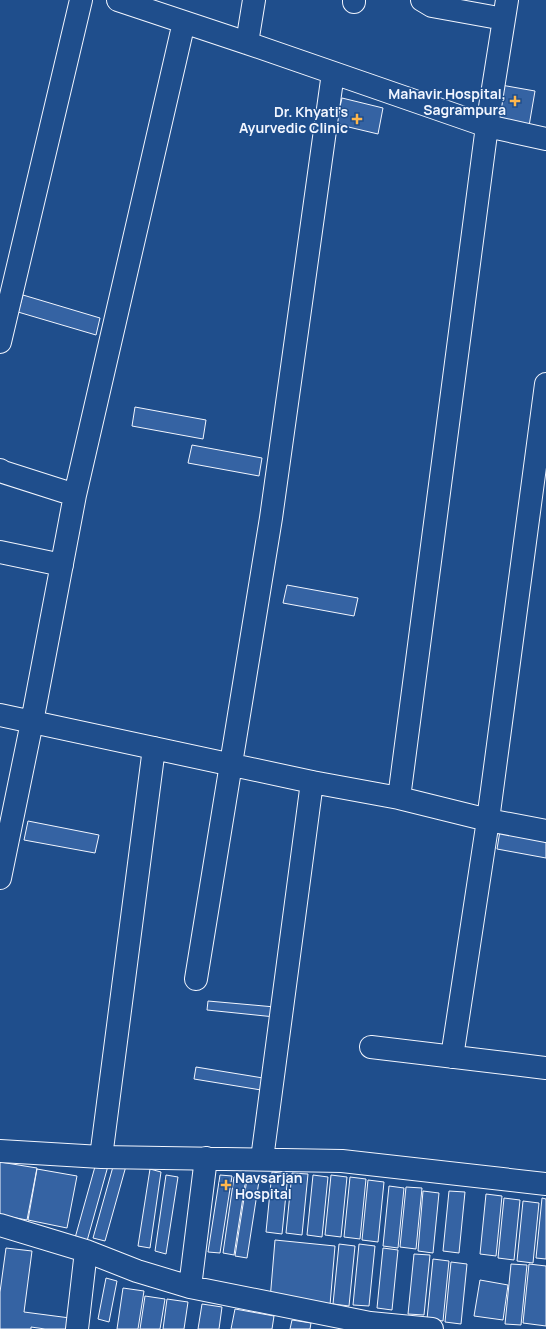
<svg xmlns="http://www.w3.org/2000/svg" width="546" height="1329" font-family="Manrope,sans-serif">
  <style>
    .building { fill: #3563a3; stroke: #f2f6ff }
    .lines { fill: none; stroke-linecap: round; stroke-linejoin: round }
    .minor-casing { stroke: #f2f6ff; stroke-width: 24 }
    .minor { stroke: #1f4e8c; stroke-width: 22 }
    .poi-dot { fill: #ffb74d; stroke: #1f4e8c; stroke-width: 1.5 }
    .labels { text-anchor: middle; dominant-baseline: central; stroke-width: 3; stroke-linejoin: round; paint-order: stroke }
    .poi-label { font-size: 14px; font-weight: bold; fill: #f2f6ff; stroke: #1f4e8c; text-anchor: end }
  </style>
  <rect width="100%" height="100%" fill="#1f4e8c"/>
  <path class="building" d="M501,85l34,6 -6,35 -34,-6z
    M342,98l41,10 -5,26 -42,-10z
    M23,295l77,23 -4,17 -78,-23z
    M135,407l71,13 -3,19 -71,-13z
    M192,445l70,13 -3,18 -71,-13z
    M287,585l71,13 -4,18 -71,-13z
    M28,821l71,14 -4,18 -71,-13z
    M500,831l46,8v19l-49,-9z
    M208,1001l67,6v10l-68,-7z
    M196,1067l67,11 -2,12 -67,-11z
    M0,1162l37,6 -10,52 -27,-5z
    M96,1163l12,3 -21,75 -12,-3z
    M114,1163l12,3 -21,75 -12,-3z
    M37,1169l40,7 -10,52 -39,-8z
    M150,1169l11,3 -11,76 -12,-2z
    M272,1172l16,2 -6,60 -16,-2z
    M292,1173l16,1 -6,61 -16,-2z
    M166,1175l12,2 -12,77 -11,-3z
    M220,1175l12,1 -12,77 -12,-1z
    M313,1175l15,2 -6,60 -15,-2z
    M331,1175l16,2 -6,60 -16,-2z
    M234,1177l12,1 -12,77 -11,-2z
    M350,1177l16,2 -6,60 -16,-2z
    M247,1179l12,2 -12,77 -12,-2z
    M368,1180l16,2 -6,60 -16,-2z
    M389,1186l15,2 -6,60 -15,-2z
    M406,1187l16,1 -6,61 -16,-2z
    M423,1191l16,2 -6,60 -15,-2z
    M449,1191l16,1 -6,61 -16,-2z
    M486,1194l16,2 -6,60 -16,-2z
    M504,1198l16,2 -6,60 -16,-2z
    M542,1198l4,1v60l-10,-1z
    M523,1201l16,2 -6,60 -16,-2z
    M275,1240l60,6 -5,59 -60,-5z
    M339,1244l16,2 -6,60 -16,-2z
    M359,1244l16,2 -6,60 -16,-1z
    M6,1248l26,3 -8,61 46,6 -1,11h-24l-14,-2v2h-31v-37z
    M383,1248l15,2 -6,60 -15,-2z
    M414,1254l16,1 -6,60 -16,-1z
    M433,1259l16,2 -6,60 -16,-2z
    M451,1262l16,2 -6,60 -16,-2z
    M511,1264l16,1 -6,60 -16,-1z
    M529,1264l17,2v60l-23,-3z
    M106,1278l11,3 -8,41 -11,-3z
    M480,1280l28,5 -5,35 -29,-4z
    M123,1288l21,3 -6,38h-21z
    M145,1296l20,3 -5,30h-20z
    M167,1299l21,3 -4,27h-21z
    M202,1304l20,3 -3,22h-21z
    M235,1309l39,7 -2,13h-41z
    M292,1320l19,3 -1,6h-20z"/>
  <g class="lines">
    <defs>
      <path id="minor" d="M118,0l129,43 240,83 59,13
        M422,0l10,6 72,13
        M354,2v-2
        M247,43l7,-43
        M0,342l81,-342
        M0,470l3,2 72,23
        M0,552l62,13
        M0,715l312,67 87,16 89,22 58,11
        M399,798l88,-672 20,-126
        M0,878l32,-156 43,-227 109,-473
        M196,979l75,-461 62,-445
        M371,1047l175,21
        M452,1057l36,-237 58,-436
        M0,1151l101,6 241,4 204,23
        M101,1157l53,-409
        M262,1159l50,-377
        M0,1225l86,26 51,20 53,16 180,36 62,6
        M190,1287l16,-129
        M77,1329l9,-78"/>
    </defs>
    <use href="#minor" class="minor-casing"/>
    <use href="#minor" class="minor"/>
  </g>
  <g class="poi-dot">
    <path d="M513 95h4v4h4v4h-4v4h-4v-4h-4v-4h4z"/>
    <path d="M355 113h4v4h4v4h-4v4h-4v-4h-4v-4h4z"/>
    <path d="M224 1179h4v4h4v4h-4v4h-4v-4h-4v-4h4z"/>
  </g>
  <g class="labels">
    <g class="poi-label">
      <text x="506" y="93">Mahavir Hospital,<tspan x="506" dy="16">Sagrampura</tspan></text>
      <text x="348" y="111">Dr. Khyati's<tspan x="348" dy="16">Ayurvedic Clinic</tspan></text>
      <text x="235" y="1177" text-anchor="start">Navsarjan<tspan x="235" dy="16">Hospital</tspan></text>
    </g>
  </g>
</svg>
